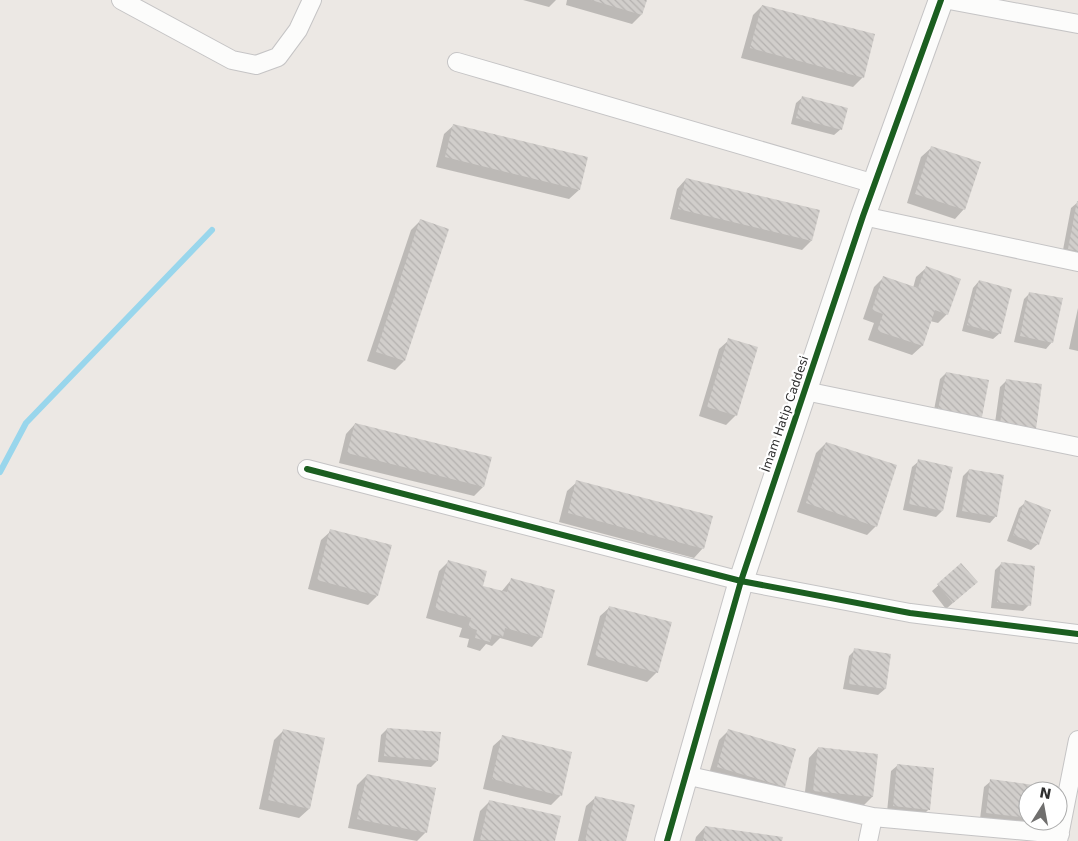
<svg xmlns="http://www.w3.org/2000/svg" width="1078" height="841" font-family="'DejaVu Sans',sans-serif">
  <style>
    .shadow { fill: #0003 }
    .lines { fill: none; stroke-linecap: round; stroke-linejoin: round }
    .stream { stroke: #99d6ec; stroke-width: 6 }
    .building { fill: url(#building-back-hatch) }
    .street-casing { stroke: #c5c4c5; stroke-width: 20 }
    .secondary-casing { stroke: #c5c4c5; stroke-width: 26 }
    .street { stroke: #fcfcfb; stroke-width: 18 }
    .secondary { stroke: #fcfcfb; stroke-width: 24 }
    .cycleway-casing { stroke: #fff; stroke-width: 9 }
    .cycleway { stroke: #1b5e20; stroke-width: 6 }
    .labels { text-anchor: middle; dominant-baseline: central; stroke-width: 4.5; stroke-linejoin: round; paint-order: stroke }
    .street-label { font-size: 12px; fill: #2e2e2e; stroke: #fff }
  </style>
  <defs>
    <pattern id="building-back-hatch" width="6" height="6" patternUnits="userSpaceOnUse" patternTransform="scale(1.25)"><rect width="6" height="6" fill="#d1cecb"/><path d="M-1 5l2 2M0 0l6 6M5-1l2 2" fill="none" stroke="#b4b1af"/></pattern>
  </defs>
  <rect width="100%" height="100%" fill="#ece8e4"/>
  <path class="shadow" d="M523,0h33l-7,7z
    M567,0h79l-5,15 -9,9 -66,-19z
    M762,6l101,71 -10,10 -112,-29 12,-43z
    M803,97l38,32 -7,6 -43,-11 5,-21z
    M454,125l125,65 -10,9 -133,-32 8,-33z
    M931,148l33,61 -9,10 -48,-16 14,-46z
    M686,179l125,62 -9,9 -132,-31 7,-30z
    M1078,202v56l-16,-3 9,-47z
    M420,221l-16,140 -9,9 -28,-9 44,-131z
    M926,268l21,46 -9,9 -8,-2 -8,25 -10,9 -44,-15 6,-17 -11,-4 11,-32 9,-9 30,10 3,-11z
    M979,281l21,52 -7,6 -31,-8 11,-43z
    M1030,293l22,49 -6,7 -32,-7 10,-43z
    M1078,308v43l-9,-2z
    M729,340l7,75 -10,10 -27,-9 20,-67z
    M946,373l35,43 -7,7 -41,-8 7,-36z
    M1006,381l29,48 -6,6 -35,-5 6,-43z
    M355,424l128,63 -9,9 -135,-33 7,-29z
    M826,443l50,83 -9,9 -70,-23 19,-59z
    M919,461l23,50 -6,6 -33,-7 9,-43z
    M969,470l27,46 -6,7 -34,-6 7,-41z
    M577,482l126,66 -9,10 -135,-36 8,-31z
    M1026,502l12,42 -7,6 -24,-9 12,-33z
    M331,531l46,65 -9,9 -60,-16 13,-49z
    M448,562l33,25 20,5 10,-12 30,57 -9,10 -32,-9 -8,8 -6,-2 -6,7 -13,-4 2,-8 -10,-2 3,-9 -36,-10 13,-47z
    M1001,564l28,41 -6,6 -32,-3 4,-38z
    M961,565l9,23 -24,21 -14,-18z
    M610,607l47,65 -10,10 -60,-17 13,-49z
    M855,650l30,39 -7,6 -35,-6 6,-33z
    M387,729l50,32 -6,6 -53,-5 3,-27z
    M284,730l25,79 -10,9 -40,-9 15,-69z
    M728,731l56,55 -10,10 -66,-19 11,-37z
    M503,737l58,58 -10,10 -68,-16 10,-43z
    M818,748l54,49 -9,9 -59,-6 5,-42z
    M898,765l31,44 -7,7 -35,-4 4,-41z
    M367,775l59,57 -9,9 -69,-13 9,-43z
    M991,781l41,10h-4v27l-6,6 -42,-5 4,-32z
    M596,797l29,44h-47l8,-35z
    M490,801l69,16 -5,24h-81l7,-30z
    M705,827l76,14h-86l1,-4z"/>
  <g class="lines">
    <path class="stream" d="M0,472l26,-49 186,-193"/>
  </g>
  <path class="building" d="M591,0h56l-5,15z
    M762,5l113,29 -11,44 -114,-30z
    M802,96l46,12 -6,22 -46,-12z
    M453,124l135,33 -8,33 -135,-33z
    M931,146l50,16 -16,48 -50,-16z
    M686,178l134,32 -8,31 -134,-32z
    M1077,201h1v50l-10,-2z
    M420,219l29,10 -44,132 -29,-9z
    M926,266l35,13 -13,36 -13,-5 -12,36 -46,-15 6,-17 -11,-4 11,-34 35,12z
    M979,280l33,9 -11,45 -34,-9z
    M1029,292l34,6 -10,45 -33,-7z
    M728,338l30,9 -21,69 -30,-9z
    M946,372l43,8 -7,37 -44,-8z
    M1006,379l36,5 -6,45 -36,-5z
    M355,423l137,34 -8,30 -137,-34z
    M826,442l71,23 -20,62 -71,-24z
    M918,459l35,8 -10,44 -34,-7z
    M969,469l35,6 -7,42 -35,-6z
    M576,480l137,36 -9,33 -136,-36z
    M1025,500l26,10 -12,35 -26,-10z
    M330,529l62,16 -14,51 -61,-16z
    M448,560l39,11 -4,15 24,6 4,-14 44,12 -13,48 -37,-10 -2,9 -11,-3 -2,8 -15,-4 2,-8 -9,-3 3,-9 -36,-9z
    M1001,562l34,4 -4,40 -34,-4z
    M961,563l17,19 -25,21 -16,-19z
    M609,606l63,16 -14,51 -63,-17z
    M854,648l37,6 -5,35 -37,-5z
    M387,728l54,4 -3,29 -54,-5z
    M283,729l42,9 -15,71 -42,-9z
    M728,729l68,20 -11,38 -68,-20z
    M502,735l70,17 -10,44 -70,-17z
    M818,747l60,7 -5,43 -60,-6z
    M897,764l37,4 -4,42 -37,-4z
    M367,774l69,14 -9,45 -70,-14z
    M990,779l44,6 -1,6h-5v27l-42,-5z
    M595,796l40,9 -9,36h-41z
    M489,800l72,16 -6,25 -75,-1z
    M705,826l78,11 -1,4h-79z"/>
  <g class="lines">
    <defs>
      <path id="street" d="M121,0l111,60 24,5 22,-8 20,-27 14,-30
        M949,0l129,24
        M457,62l418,122
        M863,216l215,46
        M805,391l273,56
        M307,469l434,112 169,32 168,21
        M685,775l188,42 187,17
        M868,841l5,-24
        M1058,841l20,-101"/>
      <path id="secondary" d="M667,841l74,-260 122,-365 78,-216"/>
    </defs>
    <use href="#street" class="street-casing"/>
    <use href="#secondary" class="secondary-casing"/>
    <use href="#street" class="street"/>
    <use href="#secondary" class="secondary"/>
    <defs>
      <path id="cycleway" d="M307,469l434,112 169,32 168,21
        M667,841l74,-260 122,-365 78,-216"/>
    </defs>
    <use href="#cycleway" class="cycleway-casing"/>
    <use href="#cycleway" class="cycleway"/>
  </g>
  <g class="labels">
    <g class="street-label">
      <text transform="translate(785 414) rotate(-71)">İmam Hatip Caddesi</text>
    </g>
  </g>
  <g transform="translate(1043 806) rotate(11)"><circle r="24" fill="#ffffff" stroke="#ababab"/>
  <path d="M0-4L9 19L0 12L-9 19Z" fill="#706f6e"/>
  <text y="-8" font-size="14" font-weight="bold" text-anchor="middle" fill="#2e2e2e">N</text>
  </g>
</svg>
